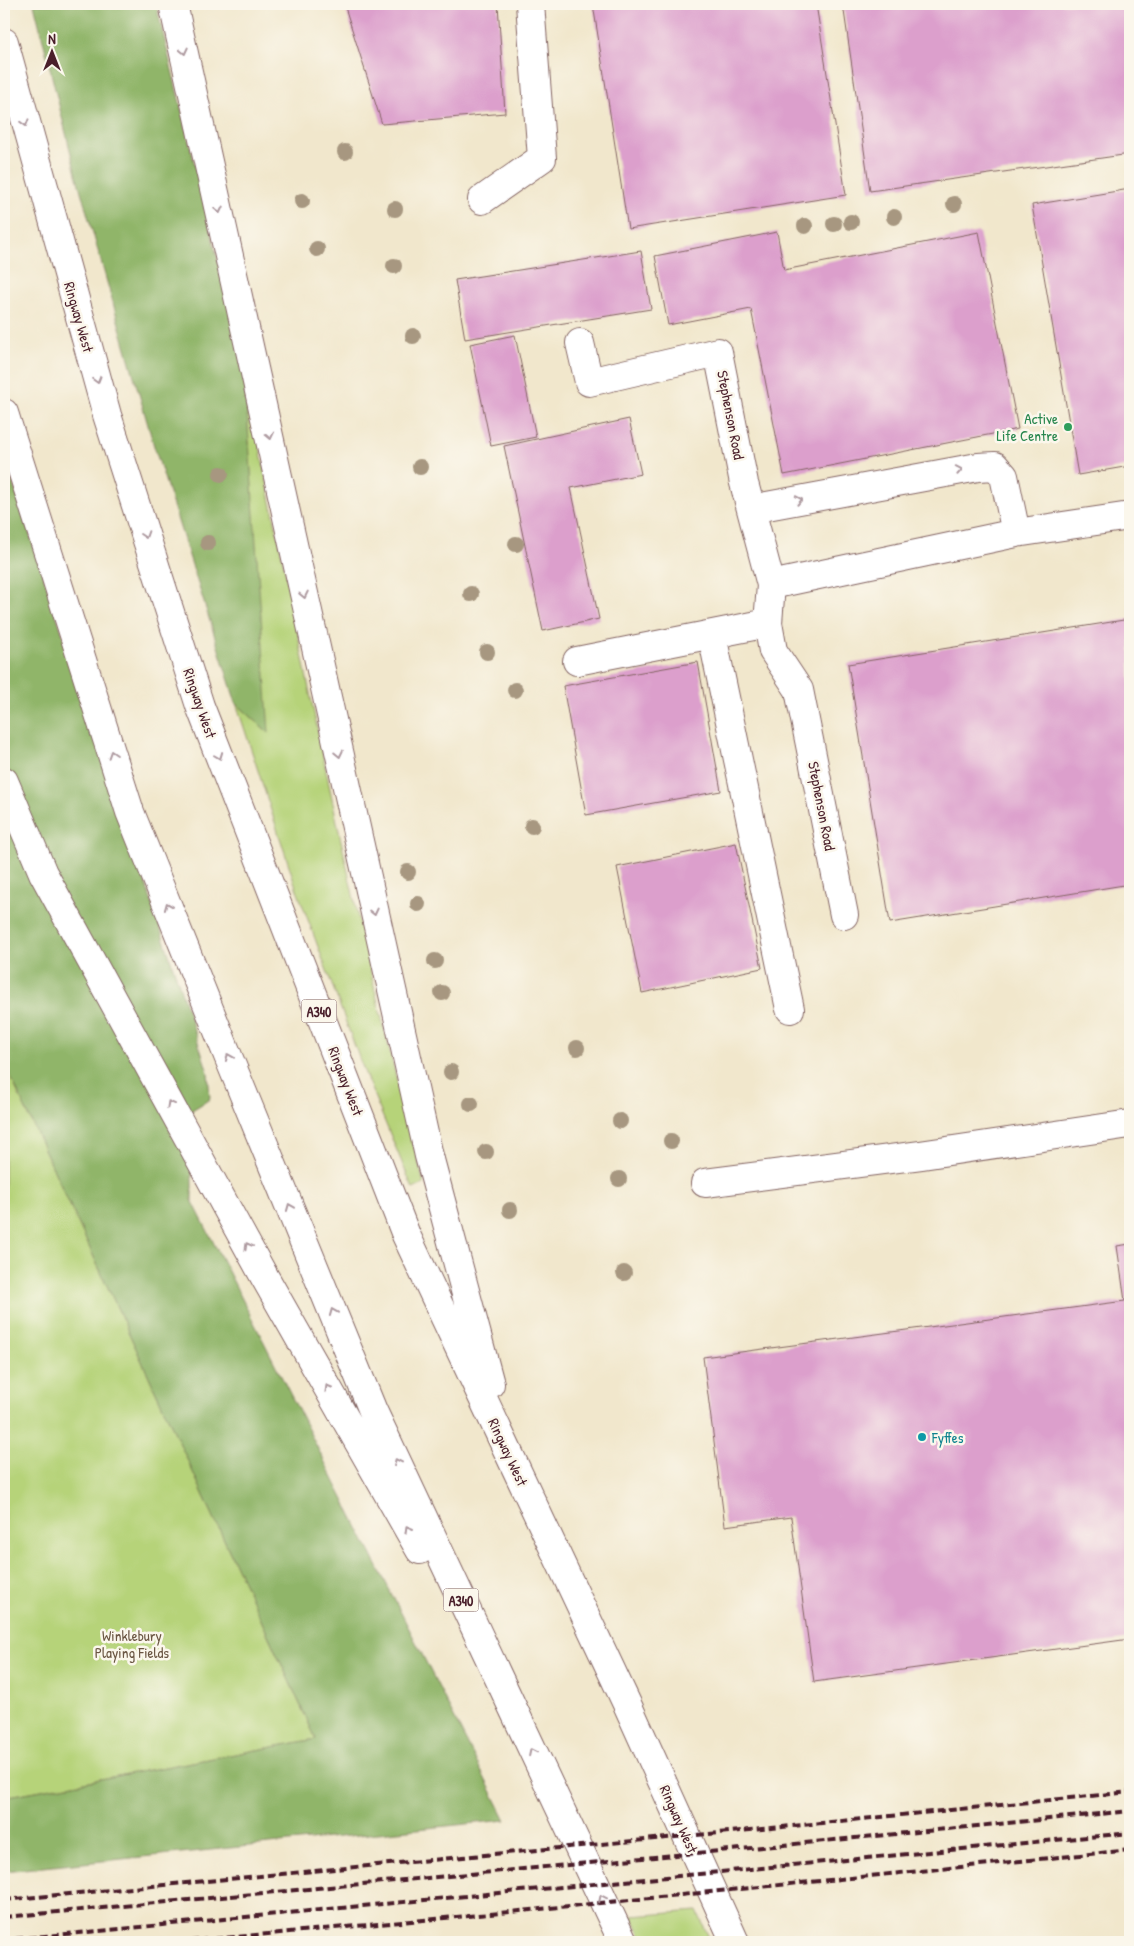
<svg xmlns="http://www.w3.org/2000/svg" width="1134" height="1946" font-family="'Patrick Hand',sans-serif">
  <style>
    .green { fill: #b6d379; stroke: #807952 }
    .forest { fill: #90b569; stroke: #6d6a4a }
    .building { fill: #dc9fcc }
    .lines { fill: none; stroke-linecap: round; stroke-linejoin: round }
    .minor-casing { stroke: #846563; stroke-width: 30 }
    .major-casing { stroke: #846563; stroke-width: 30 }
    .minor { stroke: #fff; stroke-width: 28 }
    .major { stroke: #fff; stroke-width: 28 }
    .rail { stroke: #4a1f2b; stroke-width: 4; stroke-dasharray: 8 4; stroke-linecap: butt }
    .tree { fill: #a79780 }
    .oneway { stroke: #ae9aa0 }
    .leisure-dot { fill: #2e9e5b; stroke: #fbf7ec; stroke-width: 2 }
    .culture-dot { fill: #0f9aa8; stroke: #fbf7ec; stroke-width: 2 }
    .labels { text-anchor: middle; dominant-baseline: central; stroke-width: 5; stroke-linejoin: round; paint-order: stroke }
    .shield { fill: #fbf7ec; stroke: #7f6065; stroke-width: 1 }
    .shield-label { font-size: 14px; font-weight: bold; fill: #4a1f2b }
    .street-label { font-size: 15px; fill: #4a1f2b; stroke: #fbf7ec }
    .leisure-label { font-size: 15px; fill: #27864d; stroke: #fbf7ec; text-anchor: end }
    .culture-label { font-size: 15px; fill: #0d838f; stroke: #fbf7ec; text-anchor: start }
    .park-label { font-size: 15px; fill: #6a5542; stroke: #fbf7ec }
  </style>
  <rect width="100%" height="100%" fill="#fbf7ec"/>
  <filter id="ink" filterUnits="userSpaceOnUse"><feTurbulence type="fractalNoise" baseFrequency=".02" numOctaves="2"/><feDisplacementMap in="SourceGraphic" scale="10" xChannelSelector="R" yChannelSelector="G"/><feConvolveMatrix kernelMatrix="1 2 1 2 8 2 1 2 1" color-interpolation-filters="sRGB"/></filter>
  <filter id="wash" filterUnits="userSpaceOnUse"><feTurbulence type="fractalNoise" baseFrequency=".0096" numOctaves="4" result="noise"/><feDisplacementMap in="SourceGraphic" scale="20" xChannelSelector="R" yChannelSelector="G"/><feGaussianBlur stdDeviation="1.12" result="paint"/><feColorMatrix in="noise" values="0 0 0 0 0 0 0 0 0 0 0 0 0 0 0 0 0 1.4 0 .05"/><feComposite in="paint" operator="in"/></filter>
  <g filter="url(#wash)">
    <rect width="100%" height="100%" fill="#f1e7cc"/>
    <path class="green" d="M244,369c56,272 107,547 180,815l-11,5 -46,-110 -70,-189 -61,-187 32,29z
      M4,1062l312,677 -312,58z
      M697,1911l14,31h-67l-12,-26z"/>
    <path class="forest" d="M34,4h122l88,365 25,364 -33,-30 -82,-257 -78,-272z
      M4,457l204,615 2,27 -18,11v90l314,620 -502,51v-74l312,-58 -312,-677z"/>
    <g id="blocks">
      <path class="building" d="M344,4h154l7,109 -123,11z
        M593,4h223l30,191 -218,34z
        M843,4h287v150l-260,37z
        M1130,189v277l-52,9 -46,-270z
        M777,232l7,38 195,-38 39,197 -234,46 -33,-166 -83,16 -13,-69z
        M641,251l10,58 -186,30 -10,-59z
        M515,335l21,102 -45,9 -21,-102z
        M629,419l12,55 -70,14 28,131 -56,12 -39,-185z
        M1130,619v128h-2l2,16v121l-240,39 -42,-259z
        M698,662l23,129 -135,24 -23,-129z
        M736,843l26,125 -120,25 -25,-126z
        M1130,1244v395l-316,43 -23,-165 -66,9 -22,-169 422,-56 -8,-55z"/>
    </g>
  </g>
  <g filter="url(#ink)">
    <use href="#blocks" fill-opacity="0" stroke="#846563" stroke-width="1"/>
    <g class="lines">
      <defs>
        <path id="minor" d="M482,200l60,-42 -12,-154
          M580,343l9,39 129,-30 26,131 27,102 -3,38 5,28 26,39 45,225
          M751,509l227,-42 17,-1 9,10 12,57
          M771,585l245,-52 114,-17
          M712,635l78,374
          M577,661l191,-38
          M705,1183l216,-28 209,-31"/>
        <path id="major" d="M173,4l256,1152 61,228
          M4,42l103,373 93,291 206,529 221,469 108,238
          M4,413l126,399 100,249 143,350 250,531
          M4,781l39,92 221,403 156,274"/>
      </defs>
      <use href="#minor" class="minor-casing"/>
      <use href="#major" class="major-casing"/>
      <use href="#minor" class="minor"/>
      <use href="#major" class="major"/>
      <path class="rail" d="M4,1900l768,-72 358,-36
        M4,1917l780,-72 346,-34
        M4,1940l1126,-107
        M179,1942l311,-28 640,-64"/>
    </g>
    <g class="tree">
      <circle cx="345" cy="152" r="8"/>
      <circle cx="302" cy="201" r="8"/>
      <circle cx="954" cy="204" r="8"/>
      <circle cx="395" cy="209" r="8"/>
      <circle cx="894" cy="217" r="8"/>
      <circle cx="851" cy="222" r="8"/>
      <circle cx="834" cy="224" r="8"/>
      <circle cx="805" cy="226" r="8"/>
      <circle cx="317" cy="249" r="8"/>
      <circle cx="394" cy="266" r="8"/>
      <circle cx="413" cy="336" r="8"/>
      <circle cx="420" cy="467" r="8"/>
      <circle cx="221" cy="474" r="8"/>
      <circle cx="208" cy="543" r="8"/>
      <circle cx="516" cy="544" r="8"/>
      <circle cx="471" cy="594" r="8"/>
      <circle cx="487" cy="652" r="8"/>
      <circle cx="515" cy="690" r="8"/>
      <circle cx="532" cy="826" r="8"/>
      <circle cx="408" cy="872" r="8"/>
      <circle cx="418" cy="904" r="8"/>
      <circle cx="435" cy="961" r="8"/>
      <circle cx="442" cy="993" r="8"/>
      <circle cx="577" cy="1048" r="8"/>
      <circle cx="451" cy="1072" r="8"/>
      <circle cx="471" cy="1104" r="8"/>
      <circle cx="620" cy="1121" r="8"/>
      <circle cx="671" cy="1141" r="8"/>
      <circle cx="486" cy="1152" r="8"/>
      <circle cx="619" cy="1179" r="8"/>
      <circle cx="510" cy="1210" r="8"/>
      <circle cx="624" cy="1273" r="8"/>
    </g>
    <defs><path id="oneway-chevron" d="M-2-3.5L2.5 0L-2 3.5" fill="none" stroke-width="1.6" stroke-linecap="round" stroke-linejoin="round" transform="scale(1.25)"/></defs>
    <g class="oneway">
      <use href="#oneway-chevron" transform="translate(184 51) rotate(77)"/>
      <use href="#oneway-chevron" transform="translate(25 123) rotate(74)"/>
      <use href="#oneway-chevron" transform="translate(219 210) rotate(77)"/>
      <use href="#oneway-chevron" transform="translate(97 380) rotate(74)"/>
      <use href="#oneway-chevron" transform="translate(270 436) rotate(78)"/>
      <use href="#oneway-chevron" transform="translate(959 470) rotate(-11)"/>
      <use href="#oneway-chevron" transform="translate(799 500) rotate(-11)"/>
      <use href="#oneway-chevron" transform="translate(145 535) rotate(72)"/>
      <use href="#oneway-chevron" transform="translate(304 595) rotate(78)"/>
      <use href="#oneway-chevron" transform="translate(112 754) rotate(-108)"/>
      <use href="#oneway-chevron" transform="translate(339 754) rotate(78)"/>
      <use href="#oneway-chevron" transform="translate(219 756) rotate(69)"/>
      <use href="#oneway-chevron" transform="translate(168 906) rotate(-112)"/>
      <use href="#oneway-chevron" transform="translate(374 912) rotate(77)"/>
      <use href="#oneway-chevron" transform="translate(229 1057) rotate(-112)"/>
      <use href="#oneway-chevron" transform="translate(170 1104) rotate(-119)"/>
      <use href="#oneway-chevron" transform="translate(290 1207) rotate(-112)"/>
      <use href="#oneway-chevron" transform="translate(248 1246) rotate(-119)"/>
      <use href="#oneway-chevron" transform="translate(333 1312) rotate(-112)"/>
      <use href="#oneway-chevron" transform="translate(328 1388) rotate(-120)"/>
      <use href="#oneway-chevron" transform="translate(397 1462) rotate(-115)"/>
      <use href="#oneway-chevron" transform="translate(408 1529) rotate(-120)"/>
      <use href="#oneway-chevron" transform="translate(532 1752) rotate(-116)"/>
      <use href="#oneway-chevron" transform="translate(602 1898) rotate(-116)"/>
    </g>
  </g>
  <circle class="leisure-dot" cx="1068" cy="427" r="5"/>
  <circle class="culture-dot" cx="922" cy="1437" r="5"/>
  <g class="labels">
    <g class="shield">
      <rect x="301.5" y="999.5" width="35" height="23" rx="4"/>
      <rect x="443.5" y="1588.5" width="35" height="23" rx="4"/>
    </g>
    <g class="shield-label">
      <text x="319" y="1011">A340</text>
      <text x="461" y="1600">A340</text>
    </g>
    <g class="street-label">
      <text transform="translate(79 317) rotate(74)">Ringway West</text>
      <text transform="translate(731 415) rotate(79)">Stephenson Road</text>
      <text transform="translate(200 703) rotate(71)">Ringway West</text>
      <text transform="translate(822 806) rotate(79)">Stephenson Road</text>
      <text transform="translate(346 1081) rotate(69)">Ringway West</text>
      <text transform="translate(508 1452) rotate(65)">Ringway West</text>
      <text transform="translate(679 1819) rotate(66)">Ringway West</text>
    </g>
    <g class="leisure-label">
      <text x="1058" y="418">Active<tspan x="1058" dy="17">Life Centre</tspan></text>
    </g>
    <g class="culture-label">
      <text x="932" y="1437">Fyffes</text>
    </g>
    <g class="park-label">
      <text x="132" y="1635">Winklebury<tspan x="132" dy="17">Playing Fields</tspan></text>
    </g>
  </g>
  <rect width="1134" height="1946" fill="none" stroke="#fbf7ec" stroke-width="20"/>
  <g transform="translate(52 52)" stroke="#fbf7ec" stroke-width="4" paint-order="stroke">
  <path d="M0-4L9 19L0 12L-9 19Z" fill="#4a1f2b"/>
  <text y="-8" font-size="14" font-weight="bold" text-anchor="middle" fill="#4a1f2b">N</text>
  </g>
</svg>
